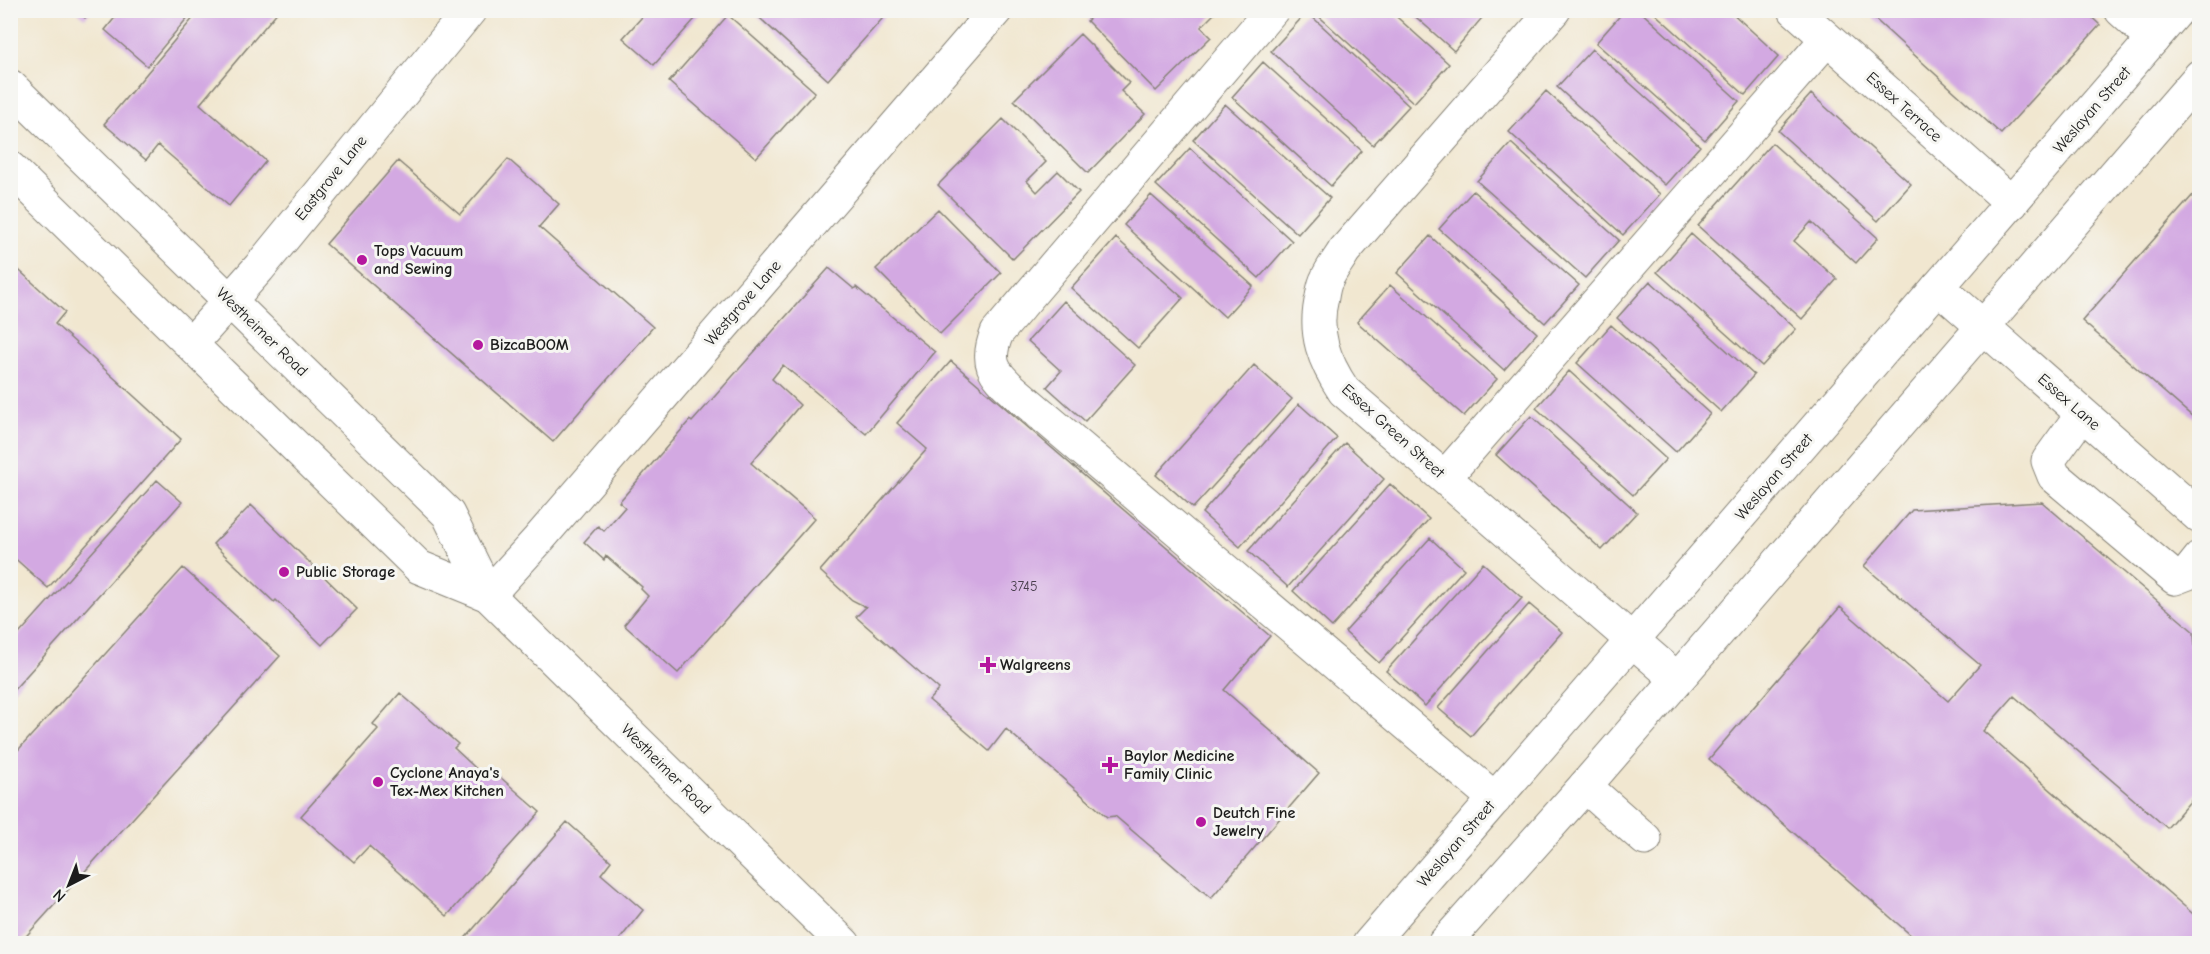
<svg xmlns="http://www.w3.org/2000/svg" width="2210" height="954" font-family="'Comic Neue',sans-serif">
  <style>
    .building { fill: #d3a9e2 }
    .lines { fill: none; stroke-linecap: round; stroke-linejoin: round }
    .minor-casing { stroke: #868276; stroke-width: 35 }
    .major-casing { stroke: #868276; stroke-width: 35 }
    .minor { stroke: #fff; stroke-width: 33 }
    .major { stroke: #fff; stroke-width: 33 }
    .poi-dot { fill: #b5179e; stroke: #f6f6f2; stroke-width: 2 }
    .labels { text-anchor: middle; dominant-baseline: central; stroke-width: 6; stroke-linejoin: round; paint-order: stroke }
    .number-label { font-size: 14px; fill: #4a3f4e }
    .street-label { font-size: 16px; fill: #1c1c1c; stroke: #f6f6f2 }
    .poi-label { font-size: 16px; font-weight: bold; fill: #1c1c1c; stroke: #f6f6f2; text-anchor: start }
  </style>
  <rect width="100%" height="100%" fill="#f6f6f2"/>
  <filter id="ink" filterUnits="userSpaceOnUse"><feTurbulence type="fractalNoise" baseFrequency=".0167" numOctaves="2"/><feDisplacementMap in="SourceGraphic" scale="12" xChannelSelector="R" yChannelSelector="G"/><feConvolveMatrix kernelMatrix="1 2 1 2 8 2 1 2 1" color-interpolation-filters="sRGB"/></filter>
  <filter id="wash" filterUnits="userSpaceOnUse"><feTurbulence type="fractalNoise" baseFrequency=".008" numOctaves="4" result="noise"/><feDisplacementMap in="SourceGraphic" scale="24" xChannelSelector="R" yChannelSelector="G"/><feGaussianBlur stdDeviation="1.35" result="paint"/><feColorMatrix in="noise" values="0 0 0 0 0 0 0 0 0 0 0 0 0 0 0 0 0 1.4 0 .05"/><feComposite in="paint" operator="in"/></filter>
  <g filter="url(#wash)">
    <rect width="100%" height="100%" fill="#f1e7d0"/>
    <g id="blocks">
      <path class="building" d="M76,10h16l-7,8z
        M121,10h73l-47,56 -42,-36z
        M200,10h79l-79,94 66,57 -37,45 -71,-61 -12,15 -42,-36z
        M635,10h68l-49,55 -31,-27 19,-21z
        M751,10h139l-62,70z
        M1097,10h116l2,3 -14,14 10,10 -55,54 -69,-70z
        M1312,10h77l60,54 -35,39z
        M1408,10h78l1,2 -33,39z
        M1625,10h14l100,91 -34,39 -109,-97z
        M1651,10h78l50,46 -34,39z
        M1865,10h219l16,15 -99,109z
        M1307,12l102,94 -36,39 -102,-94z
        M728,15l87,77 -59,66 -87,-76z
        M1080,34l49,49 -8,8 24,23 -57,59 -74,-73z
        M1592,49l108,97 -35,39 -108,-98z
        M1263,62l99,89 -31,35 -99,-89z
        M1546,91l114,103 -37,41 -114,-103z
        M1811,94l100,90 -33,37 -100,-90z
        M1225,104l105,94 -32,36 -105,-94z
        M1003,119l43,43 -19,19 10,11 21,-21 21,21 -66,67 -75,-74z
        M1511,143l108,97 -34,38 -108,-97z
        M1772,143l106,95 -22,25 -45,-41 -17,19 43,38 -35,40 -104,-93z
        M1190,148l102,93 -33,37 -103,-93z
        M508,159l51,45 -20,23 114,100 -100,115 -227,-198 72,-83 62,53z
        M2200,187v236l-118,-102z
        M1473,191l106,94 -34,38 -106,-94z
        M1151,195l102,91 -28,31 -101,-92z
        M938,209l63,64 -61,61 -64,-65z
        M1691,234l105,95 -34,37 -105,-94z
        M1430,236l107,97 -33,37 -107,-97z
        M1116,238l67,60 -45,50 -67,-60z
        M10,262l55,50 -10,12 126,115 -133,149 -38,-34z
        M829,268l25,21 2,-2 79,65 -69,82 -83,-69 -11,14 28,26 -49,58 64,55 -137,155 -54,-48 24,-29 -7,-7 1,-2 -36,-31 -2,4 -20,-18 14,-16 6,5 21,-24 -6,-5 71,-82 2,2z
        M1650,281l104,94 -33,37 -104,-94z
        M1390,285l107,94 -33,37 -107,-94z
        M1064,301l71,64 -50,56 -38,-34 14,-16 -33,-30z
        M1611,325l99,89 -34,38 -99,-89z
        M951,361l319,275 -46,54 95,83 -108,125 -96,-82 -8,1 -101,-88 -17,22 -60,-51 10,-11 -83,-72 10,-10 -14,-7 -32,-29 107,-122 -30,-26z
        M1254,365l38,34 -99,109 -37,-33z
        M1569,371l97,88 -33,36 -97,-87z
        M1299,404l38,34 -97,109 -38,-34z
        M1531,416l106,96 -35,38 -106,-95z
        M1345,443l39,36 -96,108 -40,-36z
        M157,480l25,22 -172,192v-50z
        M1390,484l39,35 -97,108 -39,-36z
        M2042,502l152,130 6,95v63l-33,38 -153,-132 -31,35 217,189v19l-4,5h-275l-212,-185 131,-152 108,94 32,-36 -116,-99 48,-56z
        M251,505l106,104 -35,36 -46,-45 -2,2 -61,-58z
        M1430,538l34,31 -85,94 -34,-31z
        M1483,563l39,35 -97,108 -39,-35z
        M183,568l97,88 -261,288h-9v-185z
        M1529,604l33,28 -91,104 -33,-28z
        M400,693l58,51 -4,4 31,29 7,-7 48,42 -93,104 -78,-70 -15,16 -53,-46 77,-87 -5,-5z
        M567,822l44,39 -10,13 42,36 -27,34h-156z"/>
    </g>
  </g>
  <g filter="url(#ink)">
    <use href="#blocks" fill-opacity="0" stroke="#868276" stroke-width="1.5"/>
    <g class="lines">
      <defs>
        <path id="minor" d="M1272,10l-275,323c-12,29 -4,40 18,59l480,407
          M1554,10l-210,241c-5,9 -13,18 -17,28 -3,5 -4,12 -5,18 -9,36 2,64 22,94l333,288
          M1795,10l217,193
          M2121,10l32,29
          M1938,287l262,230
          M191,344l68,-76 211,-258
          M2082,414l-34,47 6,15 121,102 13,-5 12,-15
          M1445,477l382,-438
          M488,595l50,-55 458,-530
          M1585,786l60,53"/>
        <path id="major" d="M10,86l438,428 40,81 356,349
          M10,168l409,399 69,28
          M1369,944l809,-934
          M1444,944l141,-158 615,-710"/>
      </defs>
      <use href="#minor" class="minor-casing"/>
      <use href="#major" class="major-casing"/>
      <use href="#minor" class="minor"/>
      <use href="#major" class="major"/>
    </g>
  </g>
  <g class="poi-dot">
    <circle cx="362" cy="260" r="6"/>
    <circle cx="478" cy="345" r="6"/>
    <circle cx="284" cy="572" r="6"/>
    <path d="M985 656h6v6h6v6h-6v6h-6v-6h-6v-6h6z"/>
    <path d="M1107 756h6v6h6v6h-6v6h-6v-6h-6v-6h6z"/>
    <circle cx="378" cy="782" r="6"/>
    <circle cx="1201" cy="822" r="6"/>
  </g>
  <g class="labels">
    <g class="number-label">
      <text x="1024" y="586">3745</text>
    </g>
    <g class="street-label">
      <text transform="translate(1904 107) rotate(42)">Essex Terrace</text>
      <text transform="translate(2092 110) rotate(-49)">Weslayan Street</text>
      <text transform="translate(331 178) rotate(-51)">Eastgrove Lane</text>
      <text transform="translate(743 303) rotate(-49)">Westgrove Lane</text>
      <text transform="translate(262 332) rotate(44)">Westheimer Road</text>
      <text transform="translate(2069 402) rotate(41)">Essex Lane</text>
      <text transform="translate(1393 431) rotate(42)">Essex Green Street</text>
      <text transform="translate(1774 477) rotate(-49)">Weslayan Street</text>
      <text transform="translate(666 769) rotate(45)">Westheimer Road</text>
      <text transform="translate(1456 844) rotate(-49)">Weslayan Street</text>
    </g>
    <g class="poi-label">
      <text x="374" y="251">Tops Vacuum<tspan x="374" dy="18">and Sewing</tspan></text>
      <text x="490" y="345">BizcaBOOM</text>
      <text x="296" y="572">Public Storage</text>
      <text x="1000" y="665">Walgreens</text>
      <text x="1124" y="756">Baylor Medicine<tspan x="1124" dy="18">Family Clinic</tspan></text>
      <text x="390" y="773">Cyclone Anaya's<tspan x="390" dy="18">Tex-Mex Kitchen</tspan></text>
      <text x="1213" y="813">Deutch Fine<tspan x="1213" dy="18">Jewelry</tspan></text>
    </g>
  </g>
  <rect width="2210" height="954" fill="none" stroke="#f6f6f2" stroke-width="36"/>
  <g transform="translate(69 885) rotate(222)" stroke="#f6f6f2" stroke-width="4.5" paint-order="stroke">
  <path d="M0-4.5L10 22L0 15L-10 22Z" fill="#1c1c1c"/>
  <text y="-9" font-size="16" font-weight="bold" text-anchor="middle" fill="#1c1c1c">N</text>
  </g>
</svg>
